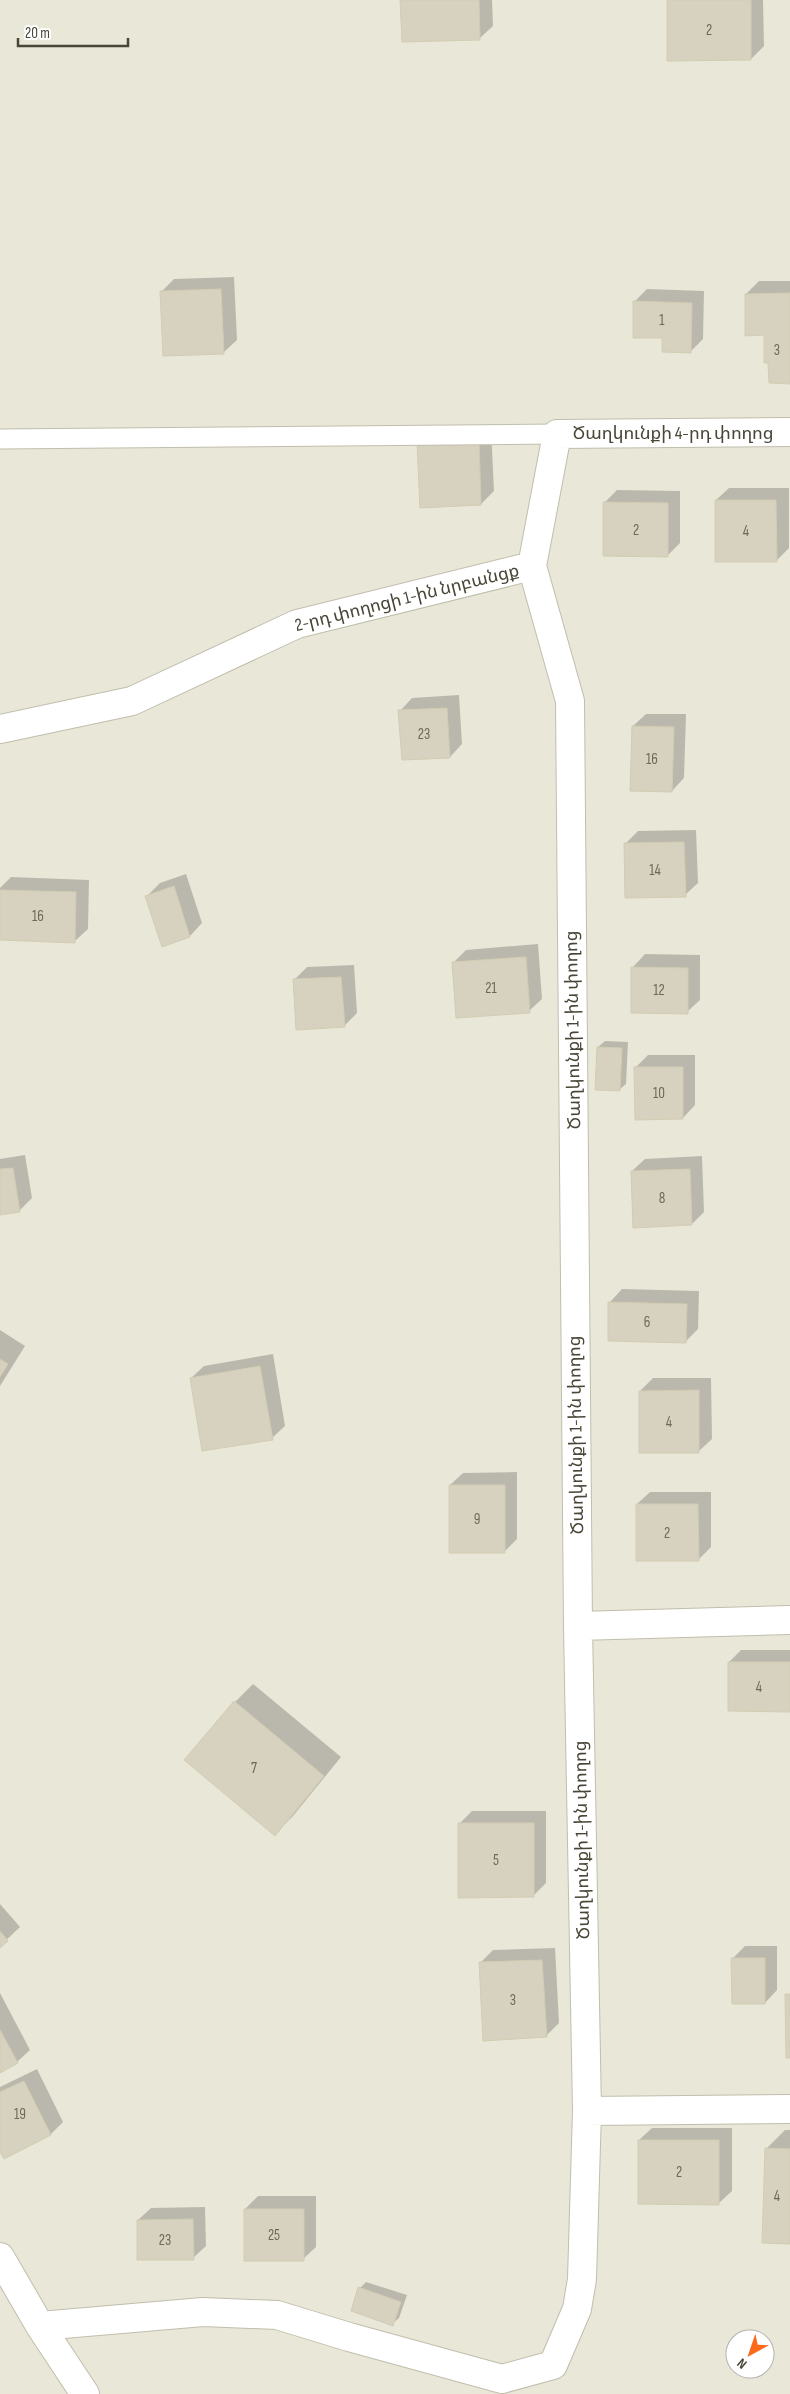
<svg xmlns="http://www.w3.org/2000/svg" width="790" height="2394" font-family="'Sofia Sans Condensed','Noto Sans Armenian',sans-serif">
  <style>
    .residential { fill: #e9e7d8; fill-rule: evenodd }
    .shadow { fill: #0003 }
    .building { fill: #d7d2bf; stroke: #d2ccb2 }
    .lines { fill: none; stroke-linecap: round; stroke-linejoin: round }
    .lane-casing { stroke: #c1beac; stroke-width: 21 }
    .street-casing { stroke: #c1beac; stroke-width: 30 }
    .lane { stroke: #fff; stroke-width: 19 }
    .street { stroke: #fff; stroke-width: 28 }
    .labels { text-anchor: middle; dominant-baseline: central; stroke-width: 5; stroke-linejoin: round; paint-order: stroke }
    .number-label { font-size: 15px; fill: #6c6959 }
    .street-label { font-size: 18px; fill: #494637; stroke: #fff }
  </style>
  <rect width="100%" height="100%" fill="#f5f4ea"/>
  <path class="residential" d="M0,0h790v2394h-790zM735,2339h30v30h-30z"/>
  <path class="shadow" d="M402,0h90l1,26 -13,12z
    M668,0h95l1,46 -13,13z
    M234,277l3,63 -13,12 -63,-60 13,-13z
    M759,281h31v101l-20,-20 -5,-28 -19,-40z
    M647,289l57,2 -1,48 -13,13 -27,-15 -29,-35z
    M491,428l3,63 -13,13 -60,2z
    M729,488h60v60l-13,13 -60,-61z
    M617,490l63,1v52l-13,13 -62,-54z
    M459,695l3,49 -12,13 -50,-46 12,-13z
    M646,714h40l-2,64 -12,13 -39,-65z
    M696,830l2,53 -13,12 -60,-51 13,-13z
    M186,874l16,49 -12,13 -43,-40 13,-13z
    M11,877l78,3 -1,49 -13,12 -75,-2v-51z
    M538,944l4,55 -13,12 -76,-48 13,-13z
    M645,954l55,1v45l-13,12 -54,-45z
    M354,965l3,48 -13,13 -50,-46 13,-13z
    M605,1041l23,1 -2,42 -7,6 -21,-43z
    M648,1055h47v50l-12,13 -48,-50z
    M25,1155l7,43 -13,13 -19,3v-55z
    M702,1156l2,56 -12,12 -60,-53 13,-12z
    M622,1289l77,2 -1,38 -13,13 -75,-40z
    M0,1330l25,16 -25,40z
    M273,1354l12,72 -13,12 -81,-60 13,-12z
    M653,1378h58l1,61 -13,12 -59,-60z
    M517,1472v67l-12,12 -55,-66 13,-12z
    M650,1492h61v55l-13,13 -61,-56z
    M741,1650h49v60l-61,-48z
    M253,1684l88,73 -48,59 -18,18 -40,-132z
    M472,1811h74v72l-13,13 -74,-72z
    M0,1904l20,23 -20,19z
    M745,1946h32v44l-12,13 -33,-44z
    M555,1948l4,75 -13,13 -66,-73 13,-13z
    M0,1993l30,57 -13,12 -17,9z
    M37,2069l26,53 -12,12 -51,15v-62z
    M652,2128h80v63l-13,12 -80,-63z
    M785,2130h5v113l-23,-95z
    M258,2196h58v51l-13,12 -58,-50z
    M205,2207l1,39 -13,12 -55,-38 13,-12z
    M366,2282l41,13 -8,23 -7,6 -32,-36z"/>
  <path class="building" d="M400,0h79l1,40 -78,2z
    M667,0h84v60l-84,1z
    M221,289l3,65 -61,2 -3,-65z
    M790,293v91l-21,-1 -1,-20h-4v-28l-19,1v-42z
    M633,301l59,2 -1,50 -29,-1v-14h-29z
    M479,440l2,65 -61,3 -3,-65z
    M715,500h61l1,62h-62z
    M603,502l65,1v54l-65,-1z
    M447,708l3,50 -48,2 -4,-50z
    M632,726l42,1 -2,65 -42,-1z
    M684,842l2,55 -61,1 -1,-55z
    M174,886l16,51 -28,10 -17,-51z
    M0,890l76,2 -1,51 -75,-3z
    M526,957l4,56 -74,5 -4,-56z
    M631,967l57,1v46l-57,-1z
    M341,977l4,50 -49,3 -3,-51z
    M597,1047l25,1 -2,43 -25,-1z
    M634,1067h49v52l-48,1z
    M13,1168l7,44 -20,3v-46z
    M690,1169l2,56 -59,3 -2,-57z
    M608,1302l79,2 -1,39 -78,-2z
    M0,1359l8,5 -8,13z
    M260,1366l13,74 -71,11 -12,-73z
    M699,1390v63h-60v-62z
    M449,1485h56v68h-56z
    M636,1504h62l1,57h-63z
    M728,1662h62v50l-62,-1z
    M234,1701l90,75 -49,60 -91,-76z
    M458,1823h76v74l-76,1z
    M0,1931l8,10 -8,7z
    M731,1958h34v46h-33z
    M542,1960l5,77 -64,4 -4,-79z
    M785,1994h5v64h-4z
    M0,2030l18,33 -18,10z
    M24,2081l27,54 -47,24 -4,-7v-60z
    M638,2140h81v65l-81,-1z
    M765,2148l25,1v95l-28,-1z
    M244,2209h60v52h-60z
    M193,2219l1,41h-57v-40z
    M358,2287l43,15 -8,24 -42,-15z"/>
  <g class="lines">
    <defs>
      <path id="lane" d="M0,439l557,-5"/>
      <path id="street" d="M0,729l132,-28 165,-77 235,-58
        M578,1626l212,-6
        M587,2111l203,-2
        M0,2257l40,69 45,68
        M40,2326l163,-14 74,3 72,22 153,42 51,-14 24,-56 5,-30 5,-168 -9,-485 -8,-925 -38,-135 25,-132 233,-2"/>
    </defs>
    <use href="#lane" class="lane-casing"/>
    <use href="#street" class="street-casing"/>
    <use href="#lane" class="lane"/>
    <use href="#street" class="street"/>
  </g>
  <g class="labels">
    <g class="number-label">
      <text x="709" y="30">2</text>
      <text x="662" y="320">1</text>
      <text x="777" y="350">3</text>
      <text x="636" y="530">2</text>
      <text x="746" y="531">4</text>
      <text x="424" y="734">23</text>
      <text x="652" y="759">16</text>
      <text x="655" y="870">14</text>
      <text x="38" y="916">16</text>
      <text x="491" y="988">21</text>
      <text x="659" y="990">12</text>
      <text x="659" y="1093">10</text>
      <text x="662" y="1198">8</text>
      <text x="647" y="1322">6</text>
      <text x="669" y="1422">4</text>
      <text x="477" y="1519">9</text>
      <text x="667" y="1533">2</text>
      <text x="759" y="1687">4</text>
      <text x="254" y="1768">7</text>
      <text x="496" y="1860">5</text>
      <text x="513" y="2000">3</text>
      <text x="20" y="2114">19</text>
      <text x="679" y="2172">2</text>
      <text x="777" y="2196">4</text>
      <text x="274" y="2235">25</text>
      <text x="165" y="2240">23</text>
    </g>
    <g class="street-label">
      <text x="673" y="433">Ծաղկունքի 4-րդ փողոց</text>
      <text transform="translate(407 598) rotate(-14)">2-րդ փողոցի 1-ին նրբանցք</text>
      <text transform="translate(573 1030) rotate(-91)">Ծաղկունքի 1-ին փողոց</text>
      <text transform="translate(576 1435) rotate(-91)">Ծաղկունքի 1-ին փողոց</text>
      <text transform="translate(582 1840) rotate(-91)">Ծաղկունքի 1-ին փողոց</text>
    </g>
  </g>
  <g transform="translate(750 2354) rotate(220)"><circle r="24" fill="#ffffff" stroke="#b6b5af"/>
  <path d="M0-4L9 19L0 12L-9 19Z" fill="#fc6919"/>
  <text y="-8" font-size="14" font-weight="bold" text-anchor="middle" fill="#494637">N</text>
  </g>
  <path d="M18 38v8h110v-8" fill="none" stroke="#494637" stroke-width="2.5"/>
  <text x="25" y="38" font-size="15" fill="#494637" stroke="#ffffff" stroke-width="4" paint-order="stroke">20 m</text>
</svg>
